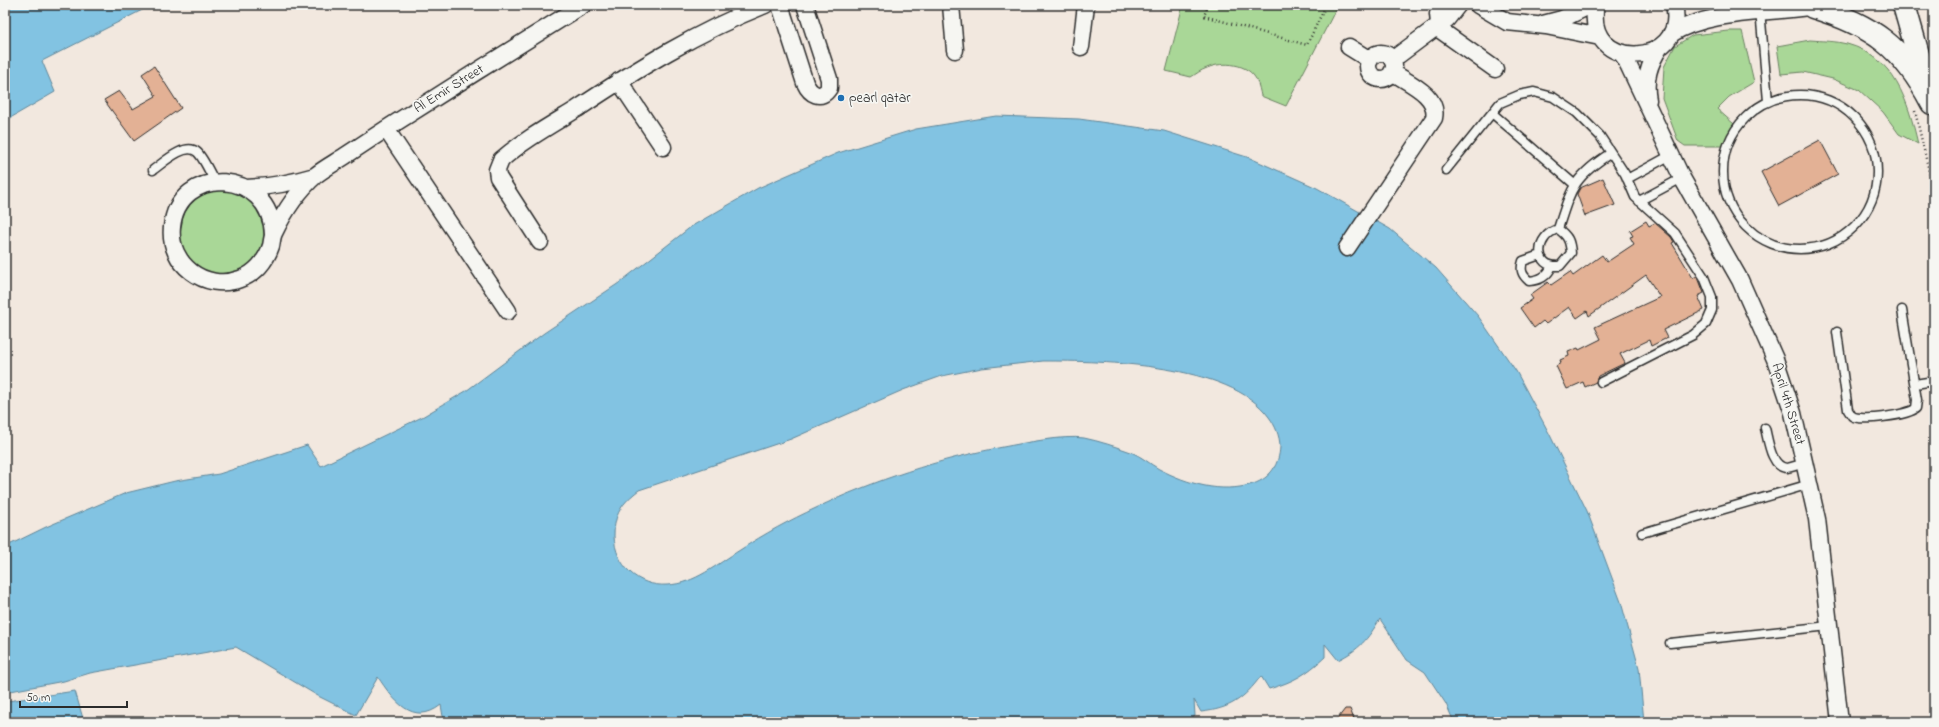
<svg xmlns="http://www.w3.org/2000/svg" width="1939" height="727" font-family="'Indie Flower',sans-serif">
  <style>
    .green { fill: #a9d797; stroke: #6a8161 }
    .water { fill: #82c3e2; stroke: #5f8699; fill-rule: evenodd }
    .building { fill: #e3b195; stroke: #2b2b2b }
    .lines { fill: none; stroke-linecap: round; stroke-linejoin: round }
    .service-casing { stroke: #2b2b2b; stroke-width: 11 }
    .minor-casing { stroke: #2b2b2b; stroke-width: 19 }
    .secondary-casing { stroke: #2b2b2b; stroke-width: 25 }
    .path { stroke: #2b2b2b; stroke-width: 2.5; stroke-dasharray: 1 3; stroke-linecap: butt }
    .service { stroke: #f6f6f2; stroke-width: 8 }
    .minor { stroke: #f6f6f2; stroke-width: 16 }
    .secondary { stroke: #f6f6f2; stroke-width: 22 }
    .poi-dot { fill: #1f6fb2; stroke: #f6f6f2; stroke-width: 1.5 }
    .labels { text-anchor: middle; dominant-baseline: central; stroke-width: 3.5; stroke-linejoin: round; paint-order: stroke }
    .street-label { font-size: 14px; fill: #2b2b2b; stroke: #f6f6f2 }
    .poi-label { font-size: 14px; fill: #2b2b2b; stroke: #f6f6f2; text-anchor: start }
  </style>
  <rect width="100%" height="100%" fill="#f2e8df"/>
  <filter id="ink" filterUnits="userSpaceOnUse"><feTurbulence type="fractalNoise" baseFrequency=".025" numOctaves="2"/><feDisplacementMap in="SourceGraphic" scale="8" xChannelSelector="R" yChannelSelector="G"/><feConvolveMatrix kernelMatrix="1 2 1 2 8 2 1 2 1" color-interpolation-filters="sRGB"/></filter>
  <g filter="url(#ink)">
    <path class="green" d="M1183,5h155l-52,101 -25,-10c-1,-5 -2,-10 -4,-15 -8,-18 -34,-20 -50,-13 -6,2 -11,6 -16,9l-25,-6z
      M1729,31h13l12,51 -25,15 -12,12 17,15 -11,22h-38l-7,-5 -16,-43 2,-31 11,-21 18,-11z
      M1810,40c12,1 26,1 37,4 48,13 61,57 71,100l-19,-10 -16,-22 -24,-22 -26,-11 -30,-7 -22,2 -4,-28z
      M180 232a42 42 0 1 1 84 0a42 42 0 1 1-84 0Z"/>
    <path class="water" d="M5,5h147l-110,56 13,31 -50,29z
      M996,116l83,3 85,12 86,27 67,30 73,41 46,39 42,48 38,55 34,64 37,76 34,91 18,66 5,54h-190l-8,-18 -21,-32 -18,-12 -27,-41c-13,21 -20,30 -42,41l-13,-16v13c-20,18 -30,24 -56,32l-8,-13c-17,23 -31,33 -60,36l-7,-12 1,16 -9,6h-58l-2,-4 -2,4h-680l-3,-17c-28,22 -48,-5 -63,-28l-22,38 -38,-19 -82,-49 -146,26 -26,8 -59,11v-145l41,-20 80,-34 49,-12 44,-7 88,-29 14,21 101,-49 44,-26 78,-58 75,-50 73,-57 66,-38 80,-35 78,-24zM1043,361c61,0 187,2 226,56 6,8 11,19 11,30 -1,17 -9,31 -27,37 -32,10 -65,0 -94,-15 -9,-5 -18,-13 -28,-17 -14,-5 -32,-11 -47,-14 -20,-3 -60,5 -81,9 -64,12 -128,33 -187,61 -26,12 -52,26 -76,42 -23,14 -45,34 -73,35 -29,2 -52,-20 -53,-49 0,-22 8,-33 25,-46l152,-51 112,-49 39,-14 40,-8z
      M75,691l9,31h-79v-12l3,-9z"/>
    <path class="building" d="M154,66l27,42 -47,33 -30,-41 15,-9 14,18 23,-13 -14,-22z
      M1820,140l18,34 -59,32 -18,-34z
      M1603,178l12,27 -30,11 -8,-22 3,-6z
      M1646,221l3,5 6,-3 16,14 3,5 -2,1 21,35 4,-2 2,4 5,13 -6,3 6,14 -41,20 4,8 -16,8 -2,-6 -29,14 5,9 -27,13 -2,6 -11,5 -2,-5 -16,7 -11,-23 5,-3 -1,-3 9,-4 -1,-4 10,-4 1,2 22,-11 -6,-12 65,-30 -14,-22 -57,41 -2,-5 -10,7 -8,-11 -23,17 -3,-3 -9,7 -14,-20 13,-9 -3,-4 18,-13 3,3 19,-13 3,4 29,-21 5,7 27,-18 -4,-7 3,-1 -3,-5z
      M1345,709h5l5,13h-20z"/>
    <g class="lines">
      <defs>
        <path id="service" d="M1760,10l8,91
          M1723 172a77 77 0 1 1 154 0a77 77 0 1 1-154 0Z
          M1492,113l82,71
          M153,170c10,-7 32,-28 44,-18 6,5 14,23 18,30
          M1446,170l54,-67 19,-8 15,-3 19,5 24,16 23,23 25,38 10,23 40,36 29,44 8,20v13l-6,14 -13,11 -92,47
          M1627,179l44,-24
          M1639,201l43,-23
          M1558,229c10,7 12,12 13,24l-11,13c-28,2 -24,-31 -2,-37z
          M1558,229c13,-40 15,-52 53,-76
          M1540,255l-17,6c-3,9 -1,14 6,20 11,-1 18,-4 23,-15
          M1837,332l11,78 4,6c8,6 57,-1 64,-8l1,-8 -15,-90
          M1915,384l19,-3
          M1765,428c3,11 6,40 22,40 6,-1 13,-4 19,-5
          M1642,533l168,-49
          M1670,643l159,-17"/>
        <path id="minor" d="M780,5l25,78c5,11 16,18 24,5v-9l-24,-74
          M951,5l4,45
          M1478,5l29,17 39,4 54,11
          M1596,5c-14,68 93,64 78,0
          M1439,24l-1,-10 4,-9
          M1543,24l19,-5 29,-14
          M1436,27l59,42
          M1671,34c40,-25 104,-20 151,-29
          M1081,47l5,-42
          M1349,47l21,13
          M1621,53l4,5 57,120 58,102 35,79 18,54 24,106 23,203
          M1368 66a13 13 0 1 1 26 0a13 13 0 1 1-26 0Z
          M1392,60l55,-41 11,-14
          M619,81l44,66
          M1648,100c-4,-20 1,-36 12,-53
          M386,129l122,182
          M246,188c25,-1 45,-5 69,-12
          M273,235c-2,-67 -95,-71 -101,-8 -4,37 33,65 68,52 15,-5 26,-18 31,-33 1,-4 1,-9 3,-13 10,-21 25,-43 42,-58 9,-7 20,-13 29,-19 21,-14 42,-28 63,-41 58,-37 117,-74 175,-110
          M540,242l-42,-65 -1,-7 4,-10c23,-20 50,-35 76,-51 60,-40 120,-77 188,-104
          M1347,248l87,-130c5,-23 -26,-35 -42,-46"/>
        <path id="secondary" d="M1904,5l21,74
          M1813,7c59,18 90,40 119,96"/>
      </defs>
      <use href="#service" class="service-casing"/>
      <use href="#minor" class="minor-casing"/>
      <use href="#secondary" class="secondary-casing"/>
      <path class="path" d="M1208,5l-4,11 103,29 19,-40
        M1915,111l19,82"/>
      <use href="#service" class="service"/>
      <use href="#minor" class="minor"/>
      <use href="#secondary" class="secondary"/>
    </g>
  </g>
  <circle class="poi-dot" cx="841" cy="98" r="4"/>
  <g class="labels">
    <g class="street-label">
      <text transform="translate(449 89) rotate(-32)">Al Emir Street</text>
      <text transform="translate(1788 404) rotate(73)">April 4th Street</text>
    </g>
    <g class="poi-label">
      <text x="849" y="98">pearl qatar</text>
    </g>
  </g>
  <rect width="1939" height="727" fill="none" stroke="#f6f6f2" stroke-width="20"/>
  <rect x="10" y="10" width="1919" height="707" fill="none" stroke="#2b2b2b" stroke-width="1.5" filter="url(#ink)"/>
  <path d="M20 701v6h107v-6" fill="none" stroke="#2b2b2b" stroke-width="2"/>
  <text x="26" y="701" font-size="12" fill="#2b2b2b" stroke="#f6f6f2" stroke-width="3" paint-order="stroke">50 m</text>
</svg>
